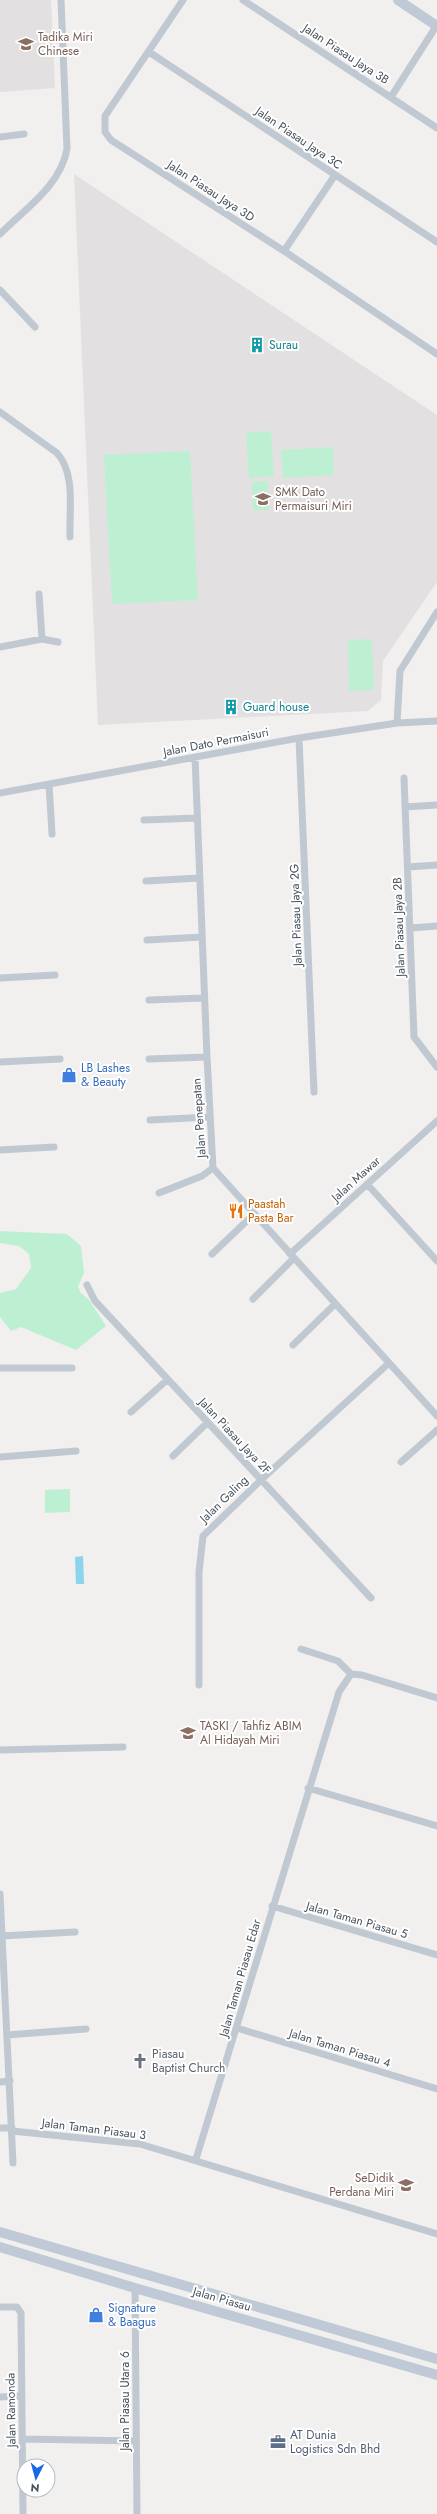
<svg xmlns="http://www.w3.org/2000/svg" width="437" height="2514" font-family="Jost,sans-serif">
  <style>
    .education { fill: #e3e0e1 }
    .green { fill: #bdf0d3 }
    .water { fill: #8ad5ed }
    .lines { fill: none; stroke-linecap: round; stroke-linejoin: round }
    .street { stroke: #c0c9d1; stroke-width: 7 }
    .secondary { stroke: #c0cad6; stroke-width: 10 }
    .labels { text-anchor: middle; dominant-baseline: central; stroke-width: 4; stroke-linejoin: round; paint-order: stroke }
    .education-label { font-size: 12px; fill: #785e54; stroke: #fff; text-anchor: start }
    .street-label { font-size: 12px; fill: #47525d; stroke: #fff }
    .culture-label { font-size: 12px; fill: #0d838f; stroke: #fff; text-anchor: start }
    .shop-label { font-size: 12px; fill: #366cbe; stroke: #fff; text-anchor: start }
    .food-label { font-size: 12px; fill: #c56008; stroke: #fff; text-anchor: start }
    .worship-label { font-size: 12px; fill: #5b616d; stroke: #fff; text-anchor: start }
    .service-label { font-size: 12px; fill: #4e5e75; stroke: #fff; text-anchor: start }
  </style>
  <rect width="100%" height="100%" fill="#f2efef"/>
  <path class="education" d="M0,0h51l4,88 -55,4z
    M74,174l363,241v167l-54,79 -2,39 -13,11 -270,14z"/>
  <path class="green" d="M271,431l3,45 -25,2 -3,-45z
    M333,447l1,28 -51,3 -2,-28z
    M190,451l8,149 -86,4 -8,-149z
    M268,481l1,29h-16l-1,-28z
    M372,639l2,51 -25,1 -1,-51z
    M0,1231l67,3 14,12 3,27 -6,13 2,6 9,8 17,26 -30,24 -55,-23 -10,4 -11,-14v-24l16,-4 15,-21 -2,-14 -10,-8 -19,-3z
    M70,1489v23l-25,1v-23z"/>
  <path class="water" d="M83,1556l1,28h-8l-1,-27z"/>
  <g class="lines">
    <path class="street" d="M183,0l-78,116v16l6,8 173,111 153,103
      M243,0l194,128
      M149,52l288,190
      M391,97l46,-72
      M0,137l24,-3
      M0,234c25,-25 61,-49 67,-85l-6,-149
      M284,251l51,-76
      M0,290l35,37
      M0,412l57,41c19,21 12,57 13,84
      M39,594l3,45
      M0,647l42,-8 16,3
      M397,723l3,-52 37,-59
      M299,738l15,354
      M195,757l12,300 6,111 224,248
      M404,778l10,259 23,30
      M49,784l3,50
      M0,793l299,-55 98,-15 40,-2
      M405,807l32,-2
      M144,820l53,-2
      M408,867l29,-2
      M146,881l53,-3
      M411,928l26,-2
      M147,940l55,-3
      M0,978l55,-3
      M149,1000l55,-2
      M149,1059l58,-2
      M0,1062l60,-3
      M150,1120l60,-3
      M0,1150l54,-3
      M367,1184l70,77
      M159,1193l43,-17 11,-8
      M212,1254l42,-40
      M290,1254l147,-133
      M87,1285l8,16 276,297
      M253,1299l41,-41
      M293,1345l42,-41
      M0,1368h72
      M131,1412l36,-32
      M173,1456l34,-33
      M0,1457l76,-6
      M401,1462l36,-32
      M301,1649l37,12 13,13
      M199,1685v-113l4,-36 58,-56 128,-117
      M0,1750l123,-3
      M308,1788l129,38
      M0,1894l13,269
      M272,1906l165,49
      M1,1936l74,-4
      M237,2028l200,61
      M7,2035l79,-6
      M0,2082l10,-1
      M0,2128h12
      M12,2131l128,13 297,90
      M196,2159l143,-467 12,-18 11,1 75,23
      M135,2288l2,226
      M0,2307h17l4,6 2,201
      M0,2397l22,-1
      M23,2439l113,2"/>
    <path class="secondary" d="M398,0l39,26
      M0,2232l437,127
      M0,2247l135,41 302,87"/>
  </g>
  <defs>
    <symbol id="school-bare" viewBox="-9 -9 18 18"><path d="M0-5L7-2L0 1L-7-2ZM-4 1L0 2.5L4 1V4Q0 6-4 4Z" fill="#8d6e63" stroke="#fff" stroke-width="2.5" paint-order="stroke"/></symbol>
    <symbol id="building-bare" viewBox="-9 -9 18 18"><path d="M-4-6H4V6H1V3H-1V6H-4ZM-2.5-4.3h1.7v1.8h-1.7ZM.8-4.3h1.7v1.8H.8ZM-2.5-1h1.7V.8h-1.7ZM.8-1h1.7V.8H.8Z" fill="#0f9aa8" stroke="#fff" stroke-width="2.5" paint-order="stroke"/></symbol>
    <symbol id="shop-bare" viewBox="-9 -9 18 18"><path d="M-5-2.5h2.3a2.7 3.5 0 0 1 5.4 0H5L5.5 6h-11ZM-1.5-2.5h3a1.5 2.3 0 0 0-3 0Z" fill="#3f7fe0" stroke="#fff" stroke-width="2.5" paint-order="stroke"/></symbol>
    <symbol id="restaurant-bare" viewBox="-9 -9 18 18"><path d="M-5-6h1v4h1v-4h1v4h1v-4h1v5L-1.5 .5V6h-2V.5L-5-1ZM5-6V6H3V1.5H1.5Q1.5-4 5-6Z" fill="#e8710a" stroke="#fff" stroke-width="2.5" paint-order="stroke"/></symbol>
    <symbol id="church-bare" viewBox="-9 -9 18 18"><path d="M-1.2-6h2.4v3.5h3.3v2.4h-3.3V6h-2.4V-.1h-3.3v-2.4h3.3Z" fill="#6b7280" stroke="#fff" stroke-width="2.5" paint-order="stroke"/></symbol>
    <symbol id="office-bare" viewBox="-9 -9 18 18"><path d="M-6-3h4V-5.5h4V-3h4V5H-6ZM-1-4.5V-3h2v-1.5ZM-6 0V1H6V0Z" fill="#5c6f8a" stroke="#fff" stroke-width="2.5" paint-order="stroke"/></symbol>
  </defs>
  <g fill-rule="evenodd">
    <use href="#school-bare" x="15" y="33" width="22" height="22"/>
    <use href="#building-bare" x="246" y="334" width="22" height="22"/>
    <use href="#school-bare" x="252" y="488" width="22" height="22"/>
    <use href="#building-bare" x="220" y="696" width="22" height="22"/>
    <use href="#shop-bare" x="58" y="1064" width="22" height="22"/>
    <use href="#restaurant-bare" x="225" y="1200" width="22" height="22"/>
    <use href="#school-bare" x="177" y="1722" width="22" height="22"/>
    <use href="#church-bare" x="129" y="2050" width="22" height="22"/>
    <use href="#school-bare" x="395" y="2174" width="22" height="22"/>
    <use href="#shop-bare" x="85" y="2304" width="22" height="22"/>
    <use href="#office-bare" x="267" y="2431" width="22" height="22"/>
  </g>
  <g class="labels">
    <g class="education-label">
      <text x="38" y="37">Tadika Miri<tspan x="38" dy="14">Chinese</tspan></text>
      <text x="275" y="492">SMK Dato<tspan x="275" dy="14">Permaisuri Miri</tspan></text>
      <text x="200" y="1726">TASKI / Tahfiz ABIM<tspan x="200" dy="14">Al Hidayah Miri</tspan></text>
      <text x="394" y="2178" text-anchor="end">SeDidik<tspan x="394" dy="14">Perdana Miri</tspan></text>
    </g>
    <g class="street-label">
      <text transform="translate(346 54) rotate(33)">Jalan Piasau Jaya 3B</text>
      <text transform="translate(299 138) rotate(34)">Jalan Piasau Jaya 3C</text>
      <text transform="translate(211 191) rotate(33)">Jalan Piasau Jaya 3D</text>
      <text transform="translate(216 742) rotate(-11)">Jalan Dato Permaisuri</text>
      <text transform="translate(296 915) rotate(-92)">Jalan Piasau Jaya 2G</text>
      <text transform="translate(399 927) rotate(-92)">Jalan Piasau Jaya 2B</text>
      <text transform="translate(199 1118) rotate(-94)">Jalan Penepatan</text>
      <text transform="translate(356 1179) rotate(-42)">Jalan Mawar</text>
      <text transform="translate(235 1436) rotate(47)">Jalan Piasau Jaya 2F</text>
      <text transform="translate(224 1499) rotate(-44)">Jalan Galing</text>
      <text transform="translate(357 1920) rotate(16)">Jalan Taman Piasau 5</text>
      <text transform="translate(240 1978) rotate(-74)">Jalan Taman Piasau Edar</text>
      <text transform="translate(340 2048) rotate(17)">Jalan Taman Piasau 4</text>
      <text transform="translate(94 2129) rotate(7)">Jalan Taman Piasau 3</text>
      <text transform="translate(222 2299) rotate(16)">Jalan Piasau</text>
      <text transform="translate(125 2401) rotate(-90)">Jalan Piasau Utara 6</text>
      <text transform="translate(11 2410) rotate(-91)">Jalan Ramonda</text>
    </g>
    <g class="culture-label">
      <text x="269" y="345">Surau</text>
      <text x="243" y="707">Guard house</text>
    </g>
    <g class="shop-label">
      <text x="81" y="1068">LB Lashes<tspan x="81" dy="14">&amp; Beauty</tspan></text>
      <text x="108" y="2308">Signature<tspan x="108" dy="14">&amp; Baagus</tspan></text>
    </g>
    <g class="food-label">
      <text x="248" y="1204">Paastah<tspan x="248" dy="14">Pasta Bar</tspan></text>
    </g>
    <g class="worship-label">
      <text x="152" y="2054">Piasau<tspan x="152" dy="14">Baptist Church</tspan></text>
    </g>
    <g class="service-label">
      <text x="290" y="2435">AT Dunia<tspan x="290" dy="14">Logistics Sdn Bhd</tspan></text>
    </g>
  </g>
  <g transform="translate(36 2478) rotate(186)"><circle r="19" fill="#ffffff" stroke="#b5babe"/>
  <path d="M0-3L7 15L0 10L-7 15Z" fill="#1769e4"/>
  <text y="-6" font-size="11" font-weight="bold" text-anchor="middle" fill="#47525d">N</text>
  </g>
</svg>
